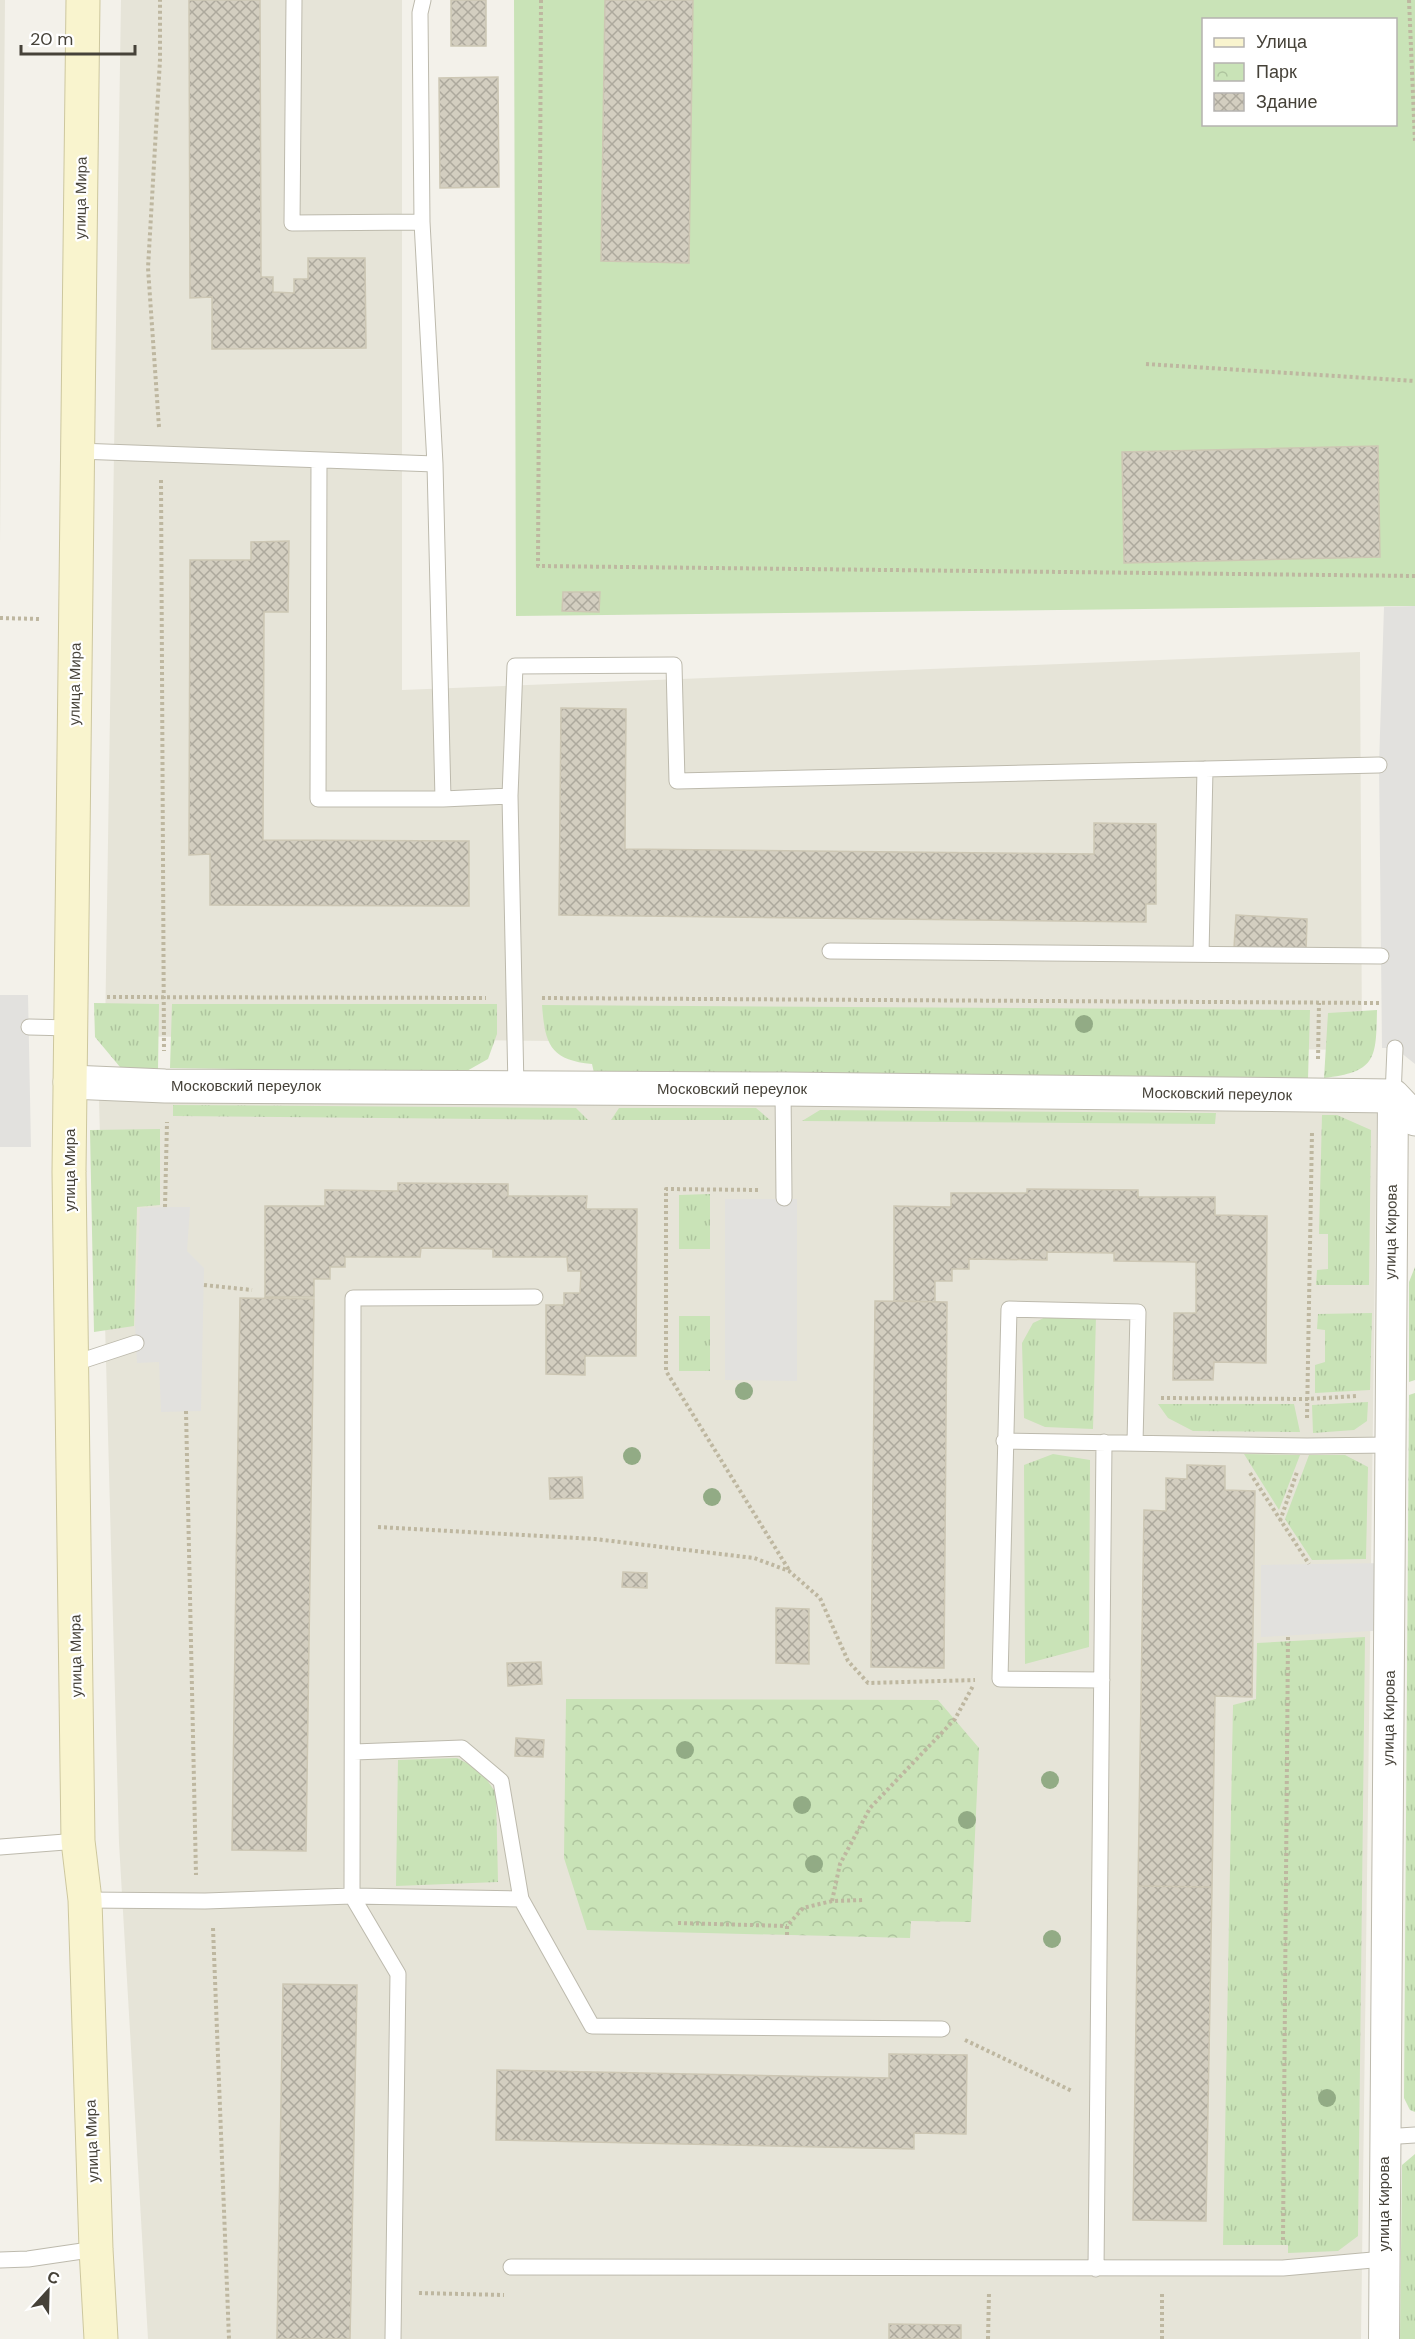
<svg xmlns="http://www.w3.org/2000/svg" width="1415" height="2339" font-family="'DM Sans',sans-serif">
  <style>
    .residential { fill: #e6e4d8 }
    .grass { fill: url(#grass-tufts) }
    .park { fill: url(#park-crowns) }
    .garden { fill: #c9e3b7; fill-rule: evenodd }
    .parking { fill: #e2e1de }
    .building { fill: url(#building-cross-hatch); stroke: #cdc7b4; stroke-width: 1.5 }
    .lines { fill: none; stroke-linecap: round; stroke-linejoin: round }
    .service-casing { stroke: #bdbaad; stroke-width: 17 }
    .minor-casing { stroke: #bdbaad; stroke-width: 32 }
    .tertiary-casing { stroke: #bdbaad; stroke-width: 35 }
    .secondary-casing { stroke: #cdc79e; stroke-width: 35 }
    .path { stroke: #beb7a0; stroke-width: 4; stroke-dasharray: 3 3; stroke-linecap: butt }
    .service { stroke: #fff; stroke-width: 15 }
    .minor { stroke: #fff; stroke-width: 30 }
    .tertiary { stroke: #fff; stroke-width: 33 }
    .secondary { stroke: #f9f4ce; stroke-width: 33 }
    .tree { fill: #92ab85 }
    .labels { text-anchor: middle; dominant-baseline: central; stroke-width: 4.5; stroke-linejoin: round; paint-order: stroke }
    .street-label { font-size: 15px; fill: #464239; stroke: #fff }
  </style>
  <defs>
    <pattern id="grass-tufts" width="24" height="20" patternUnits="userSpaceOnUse" patternTransform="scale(1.5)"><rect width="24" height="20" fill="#c9e3b7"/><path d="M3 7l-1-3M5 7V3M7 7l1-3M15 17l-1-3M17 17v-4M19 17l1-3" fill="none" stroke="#aec49e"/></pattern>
    <pattern id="park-crowns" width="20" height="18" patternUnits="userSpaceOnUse" patternTransform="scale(1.5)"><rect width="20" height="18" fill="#c9e3b7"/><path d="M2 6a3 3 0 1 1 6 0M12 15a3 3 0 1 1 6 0" fill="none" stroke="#aec49e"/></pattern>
    <pattern id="building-cross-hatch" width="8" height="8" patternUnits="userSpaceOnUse" patternTransform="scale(1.5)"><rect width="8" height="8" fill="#d3cec0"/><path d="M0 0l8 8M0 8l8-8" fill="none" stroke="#ada99d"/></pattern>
  </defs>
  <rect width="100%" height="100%" fill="#f3f1ea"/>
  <path class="residential" d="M0,0h5l-5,545z
    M121,0h281v690l958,-38 2,398 -1257,-14z
    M99,1100l1278,8 -16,1231h-1213l-29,-496z"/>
  <path class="grass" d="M94,1003l65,1 -1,66 -38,-3 -25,-30z
    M172,1004h325v30l-9,25 -23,13 -295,-4z
    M542,1005l768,5 -2,69 -714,-6 -2,-9c-43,-4 -47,-21 -50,-59z
    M1377,1010c-1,48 0,62 -53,68l4,-65z
    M173,1105l403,3 12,12 -415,-4z
    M619,1108h137l14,12h-159z
    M820,1110l396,3 -1,11 -413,-3z
    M1322,1115h15l34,15 -2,155h-53l1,-15 11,-1v-35h-9z
    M160,1129v76l-23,2 -3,119 -40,6 -4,-202z
    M710,1194v55h-31v-54z
    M1415,1267v113l-6,2v-100z
    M1372,1313l-2,77 -55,3v-28l10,-3v-32l-8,-1 1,-15z
    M679,1316h31v55h-31z
    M1048,1316h48l-3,113 -48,-2 -21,-9 -2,-75 11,-20z
    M1415,1393v719l-5,-2 -6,-12 5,-703z
    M1368,1402l-1,19 -13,9 -41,3 -1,-28z
    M1158,1404h136l6,28 -107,-1 -25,-13z
    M1053,1454l37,6 -1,187 -64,17 -1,-199z
    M1244,1454l56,1 -21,55z
    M1309,1455h36l23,12 -2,92 -54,1 -27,-41z
    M1365,1637l-7,599 -20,15 -50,2v-8h-65l10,-540 23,-6 1,-56z
    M457,1758l23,12 16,23 2,89 -102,4 2,-126z
    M1415,2154v185h-15l2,-174z"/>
  <path class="park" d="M566,1699l372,1 41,48 -8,174 -60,-1 -1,17 -323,-8 -23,-72z"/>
  <path class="garden" d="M514,0h901v606l-899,10zM1204,20h192v104h-192z"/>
  <path class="parking" d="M1415,606v458l-20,-16h-13l-3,-283 5,-158z
    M0,995h28l3,152h-31z
    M725,1199h72v182l-72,-1z
    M165,1207h25l-3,44 17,17 -3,143 -40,1 -2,-50 -22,1 -2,-39 5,-116z
    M1389,1563l1,67 -129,7v-72z"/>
  <path class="building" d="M189,0h71l1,277h12v15l21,1v-14h14v-21h57l1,90 -154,1v-52l-22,1z
    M451,0h35v46h-35z
    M605,0h88l-4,263 -88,-2z
    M498,77l1,110 -59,1 -1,-110z
    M1378,446l2,111 -256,6 -2,-111z
    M289,541l-1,71h-24l-1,228 206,1v65l-259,-1v-51l-21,1 1,-295h61v-18z
    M563,592h37l-1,20 -37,-1z
    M561,708l65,1 -1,140 469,5v-31l62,1v80h-10v18l-587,-7z
    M1236,915l71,4 -1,33 -72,-4z
    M398,1183l110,1v12h79l-1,13h51l-1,147h-51v19l-39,-1v-69h18v-12h16l1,-22h-13l-1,-14h-74v-8l-72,-1 -1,9h-75v10h-15v12h-16v18h-49v-91h60v-16l73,1z
    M1027,1189l111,1v7h77v18l52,1 -1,147 -52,-1 -1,18h-40l1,-67h22v-51l-82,-1v-8l-67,-1v8l-78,-1v10h-17v12h-17v21l-41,-1v-95l57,1v-14h76z
    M240,1298l74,1 -8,552 -74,-1z
    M875,1301l72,1 -3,366 -73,-1z
    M1187,1465l38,1v24l30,1 -3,206 -37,-1 -3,191 -74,-1 6,-376 22,1v-33l21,1z
    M582,1477l1,21 -33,1 -1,-21z
    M623,1572l24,1v15l-25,-1z
    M776,1608l33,1v55l-33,-1z
    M541,1662l1,22 -34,2 -1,-23z
    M516,1738l28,2 -1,17 -28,-1z
    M1138,1886l74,1 -6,334 -73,-1z
    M283,1984l74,1 -7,354h-73z
    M889,2054l78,1 -1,79 -52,-1v16l-418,-9 1,-70 392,8z
    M889,2324l72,1v14h-72z"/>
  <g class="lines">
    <defs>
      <path id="service" d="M294,0l-2,223 130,-1
        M423,0l-3,13 2,209 13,242 8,335 67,-3
        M78,451l357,13
        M319,460l-1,339h125
        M830,951l551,5
        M1201,954l4,-185
        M29,1027l42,1
        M516,1088l-6,-292 5,-130 159,-1 3,116 702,-16
        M783,1089l1,109
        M1393,1096l2,-48
        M72,1364l64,-21
        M1004,1441l303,5 82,-1
        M1102,1680l-102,-1 9,-370 129,3 -3,131
        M354,1752l108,-4 39,33 20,118
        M0,1847l78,-6
        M85,1900l120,1 147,-5 169,3 71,127 350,3
        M1384,2137l31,-2
        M0,2260l28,-1 68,-10
        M511,2267l772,1 101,-9
        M1096,2269l8,-827
        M393,2339l5,-365 -46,-78 1,-598 182,-1"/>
      <path id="minor" d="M1384,2339l9,-1243"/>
      <path id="tertiary" d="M70,1082l95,4 618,3 610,7 22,23"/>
      <path id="secondary" d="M83,0l-14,1172 9,669 7,59 11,349 5,90"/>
    </defs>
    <use href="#service" class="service-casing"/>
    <use href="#minor" class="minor-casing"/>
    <use href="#tertiary" class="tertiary-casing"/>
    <use href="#secondary" class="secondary-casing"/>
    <path class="path" d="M541,0l-3,566 877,10
      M1409,0l6,142
      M1146,364l269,17
      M159,427l-11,-159 12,-208v-60
      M161,480l3,571
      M0,618l39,1
      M107,997l379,1
      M542,998l839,5
      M1318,1059l1,-56
      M758,1190l-92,-1v182l123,199
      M165,1207l2,-85
      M204,1285l48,5
      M1161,1398l146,1 50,-3
      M186,1411l10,464
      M1307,1418l5,-286
      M1250,1473l59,91
      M1280,1521l17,-49
      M378,1527l217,12 159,19 35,13 31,27 28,63 20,22 107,-3
      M832,1901l8,-37 30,-56 85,-89 18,-33
      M678,1923l109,3
      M213,1928l16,411
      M787,1935v-9l16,-18 29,-7 33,-1
      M965,2040l107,51
      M1283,2240l5,-604
      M419,2293l85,2
      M988,2339l1,-46
      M1162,2339v-46"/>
    <use href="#service" class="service"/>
    <use href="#minor" class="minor"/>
    <use href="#tertiary" class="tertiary"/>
    <use href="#secondary" class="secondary"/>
  </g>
  <g class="tree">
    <circle cx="1084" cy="1024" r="9"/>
    <circle cx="744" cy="1391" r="9"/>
    <circle cx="632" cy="1456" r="9"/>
    <circle cx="712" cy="1497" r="9"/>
    <circle cx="685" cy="1750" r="9"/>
    <circle cx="1050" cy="1780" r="9"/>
    <circle cx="802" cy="1805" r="9"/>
    <circle cx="967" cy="1820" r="9"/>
    <circle cx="814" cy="1864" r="9"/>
    <circle cx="1052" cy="1939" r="9"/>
    <circle cx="1327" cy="2098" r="9"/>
  </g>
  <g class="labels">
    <g class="street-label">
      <text transform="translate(81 198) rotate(-89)">улица Мира</text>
      <text transform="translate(75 684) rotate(-89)">улица Мира</text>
      <text x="246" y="1086">Московский переулок</text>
      <text x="732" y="1089">Московский переулок</text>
      <text transform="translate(1217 1094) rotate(1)">Московский переулок</text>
      <text transform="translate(70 1170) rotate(-90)">улица Мира</text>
      <text transform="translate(1391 1232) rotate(-89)">улица Кирова</text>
      <text transform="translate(76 1656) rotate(-91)">улица Мира</text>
      <text transform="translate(1389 1718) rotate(-89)">улица Кирова</text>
      <text transform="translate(92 2141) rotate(-92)">улица Мира</text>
      <text transform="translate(1384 2204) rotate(-90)">улица Кирова</text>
    </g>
  </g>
  <rect x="1202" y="18" width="195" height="108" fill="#ffffff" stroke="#b5b3b0" stroke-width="1.5"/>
  <rect x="1214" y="38" width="30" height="9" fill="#f9f4ce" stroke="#b5b3b0" stroke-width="1.5"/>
  <text x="1256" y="48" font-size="18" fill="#464239">Улица</text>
  <rect x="1214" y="63" width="30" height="18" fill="url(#park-crowns)" stroke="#b5b3b0" stroke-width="1.5"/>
  <text x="1256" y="78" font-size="18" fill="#464239">Парк</text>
  <rect x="1214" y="93" width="30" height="18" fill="url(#building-cross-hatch)" stroke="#b5b3b0" stroke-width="1.5"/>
  <text x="1256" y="108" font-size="18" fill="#464239">Здание</text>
  <g transform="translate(48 2291) rotate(22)" stroke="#ffffff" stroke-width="4.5" paint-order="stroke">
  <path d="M0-4.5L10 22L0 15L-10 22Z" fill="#464239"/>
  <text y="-9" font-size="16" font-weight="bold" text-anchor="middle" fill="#464239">С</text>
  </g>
  <path d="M21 45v9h114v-9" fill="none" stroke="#464239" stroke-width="3"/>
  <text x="30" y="45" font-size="18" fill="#464239" stroke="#ffffff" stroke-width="4.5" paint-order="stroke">20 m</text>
</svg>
